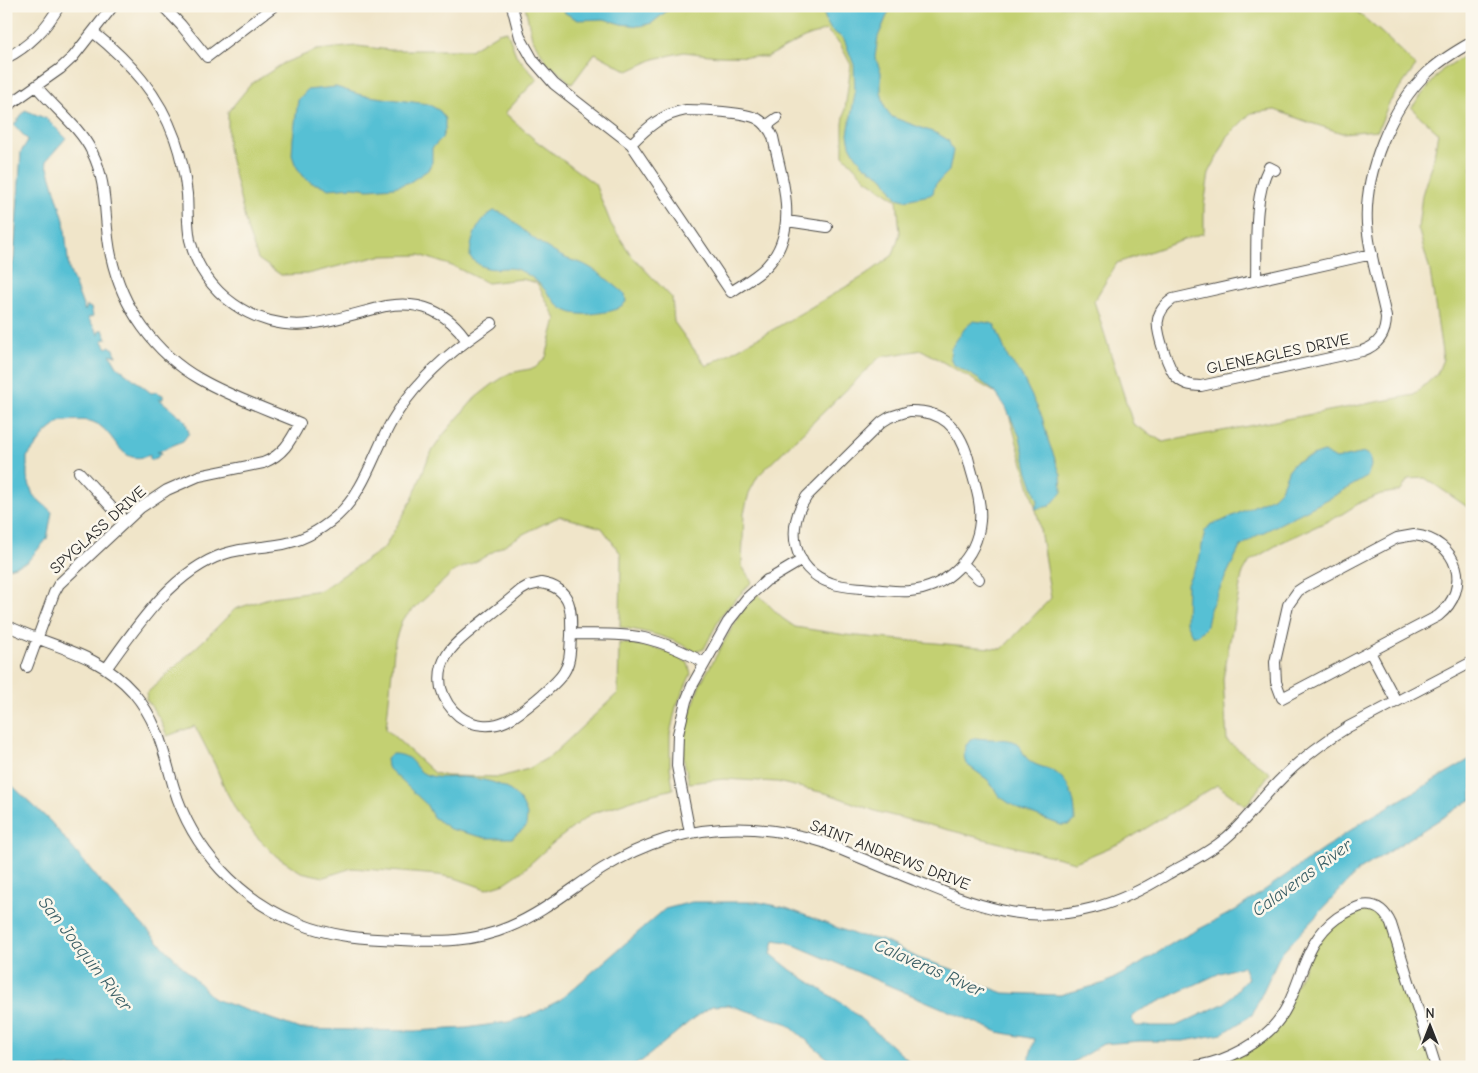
<svg xmlns="http://www.w3.org/2000/svg" width="1478" height="1073" font-family="'Comic Neue',sans-serif">
  <style>
    .green { fill: #c3d072; stroke: #777e4e }
    .water { fill: #57c0d4; stroke: #417680; fill-rule: evenodd }
    .lines { fill: none; stroke-linecap: round; stroke-linejoin: round }
    .minor-casing { stroke: #494743; stroke-width: 12 }
    .minor { stroke: #fff; stroke-width: 10 }
    .labels { text-anchor: middle; dominant-baseline: central; stroke-width: 5; stroke-linejoin: round; paint-order: stroke }
    .street-label { font-size: 16px; fill: #2b2b2b; stroke: #fbf7ec }
    .water-label { font-size: 18px; font-style: italic; fill: #3a5f66; stroke: #fbf7ec }
  </style>
  <rect width="100%" height="100%" fill="#fbf7ec"/>
  <filter id="ink" filterUnits="userSpaceOnUse"><feTurbulence type="fractalNoise" baseFrequency=".02" numOctaves="2"/><feDisplacementMap in="SourceGraphic" scale="10" xChannelSelector="R" yChannelSelector="G"/><feConvolveMatrix kernelMatrix="1 2 1 2 8 2 1 2 1" color-interpolation-filters="sRGB"/></filter>
  <filter id="wash" filterUnits="userSpaceOnUse"><feTurbulence type="fractalNoise" baseFrequency=".0096" numOctaves="4" result="noise"/><feDisplacementMap in="SourceGraphic" scale="20" xChannelSelector="R" yChannelSelector="G"/><feGaussianBlur stdDeviation="1.12" result="paint"/><feColorMatrix in="noise" values="0 0 0 0 0 0 0 0 0 0 0 0 0 0 0 0 0 1.4 0 .05"/><feComposite in="paint" operator="in"/></filter>
  <g filter="url(#wash)">
    <rect width="100%" height="100%" fill="#f0e5c9"/>
    <path class="green" d="M525,6h825l32,27 34,33 -27,37 -11,27 -36,3 -34,-11 -33,-12 -24,3 -23,23 -19,37 -5,33v27l-87,30 -23,38 39,123 30,18 251,-47 23,-21 6,-15 -13,-88 -12,-43 4,-33 12,-39 4,-23 -27,-25 31,-38 30,-19v459l-47,-32 -17,1 -7,12 -20,3 -20,8 -22,14 -57,26 -32,19 -8,14 -19,104 4,62 43,32 -24,33 -29,-21 -92,56 -50,21 -197,-50 -49,-18 -52,-12 -53,-3 -35,4 -6,-26 3,-30 14,-43 41,-72 17,-18 24,24 13,9 51,8 156,14 49,-51 -13,-81 -32,-113 -10,-11 -74,-43 -42,7 -122,119 -9,17 -5,20 -2,53 10,16 -30,32 -18,35 -9,3c-23,-15 -48,-20 -75,-25l1,-73 -19,-26 -42,-12 -35,17 -46,27 -26,12 -51,48 -7,21 -9,88 48,44 12,3 54,1 28,-8 23,-13 67,-63 1,-50c25,2 48,6 69,20l3,11 -15,33 -6,27v33l3,22 -32,8 -50,17 -38,29 -32,29 -16,11 -19,6 -31,-11 -17,-3 -86,-7 -28,9 -23,-5 -25,-16 -20,-20 -20,-26 -11,-21 -10,-24 -20,-39 -28,10 -7,-17 -14,-20 1,-6 57,-53 31,-31 37,-12 49,-7 63,-42 28,-48 17,-44 14,-21 32,-37 18,-14 17,-11 25,-5 11,-11 10,-38 -19,-36 -15,-4 -35,4 -32,-16 -35,-12 -41,1 -72,18 -26,1 -23,-16 -10,-27 -20,-84v-36l23,-28 33,-21 33,-13 40,-4 33,4h80l28,-17 9,-2 9,24 21,24 -32,34 30,27 60,44 16,40 20,31 41,43 2,24 32,44 68,-37 92,-54 27,-20 7,-22 -3,-33 -31,-21 -23,-24v-31l8,-59 -11,-21 -14,-14 -22,8 -37,19 -49,-1 -34,-4 -30,7 -26,12 -33,-18 -23,31 -26,-23 -14,-23z
      M1367,905l16,6 53,156h-256l16,-1 56,-21 30,-29 37,-81z"/>
    <path class="water" d="M562,6h111l-21,17 -12,3 -19,-2 -17,-5 -26,1 -13,-7z
      M821,6h70l-13,31 -3,20 6,15v20l4,16 7,9 46,17 10,6 5,11 -4,20 -14,14 -2,8 -3,2 -25,5 -8,-2 -13,-20 -20,-13 -8,-9 -6,-11 -2,-11 7,-40 -1,-29 -10,-26 -13,-9 -4,-7z
      M336,87l25,8 67,9 12,7 5,8v10l-3,9 -10,10v14l-4,8 -18,12 -16,5 -25,2 -16,-2 -25,2 -4,-3 -12,-3 -10,-7 -7,-12 -3,-9 1,-17 5,-38 9,-10z
      M25,110l22,9 19,19 -20,23 18,59 5,49 16,42 2,-5 4,2 2,8 -5,2 11,17v-5h4l4,9 -5,1 5,8 2,-2 5,3 2,7 -6,-2 7,12 34,27 5,-1 7,3v4h-4l26,21 4,13 -6,8 -26,11h4l1,2h-3l-1,3 -6,3 -2,-1v-4c-32,13 -33,-24 -57,-33 -7,-3 -24,-1 -32,-1l-15,12 -19,24v20l6,18 19,17 -5,27 -20,23 -18,6 -3,-2v-271l8,-37 7,-106 7,-12 -14,-15z
      M494,211c15,2 22,14 34,23 10,8 23,17 35,23 6,3 12,4 18,6 16,7 31,20 44,31l1,8c-10,9 -14,9 -27,11 -50,8 -41,-23 -76,-41 -21,-11 -32,7 -53,-15 0,-17 8,-38 24,-46z
      M973,321l17,2 5,2 13,33 13,16 21,43 7,26 12,32 1,17 -12,14 -15,3 3,-8 -11,-32 -7,-32 -15,-31 -10,-14 -15,-12 -27,-16 -3,-7 1,-9 14,-20z
      M1324,452l12,7 29,-6 5,4 1,9 -4,11 -35,20 -76,39 -16,11 -30,62 -3,17 -9,9h-6l-6,-12 1,-40 12,-23 6,-29 6,-7 9,-2 53,-25 8,-8 8,-20 6,-7z
      M977,738c11,2 25,0 36,3 9,3 9,15 17,20 6,5 14,6 21,9 19,9 25,32 24,51l-6,4h-8l-38,-14 -14,-8 -10,-7 -11,-16 -22,-16c-4,-12 -2,-23 11,-26z
      M392,754c24,0 19,15 35,21 12,4 23,2 35,2 22,2 49,6 61,28 1,3 4,7 4,11 0,3 -1,8 -1,11l-14,11h-26l-36,-9 -17,-12 -7,-13 -39,-37 -1,-8z
      M1472,758v41l-114,72 -78,84 -28,60 -30,19 -38,7h-44l-37,3 -38,23h-41l3,-2 8,-26 -37,-7 -211,-90 -13,-2 -3,14 20,16 55,36 70,61h-78l-52,-44 -57,-18 -17,1 -23,16 -46,38 -11,7h-626v-287l44,41 51,61 113,117 86,30 115,2 52,-3 41,-6 23,-7 29,-15 105,-91 27,-7h66l28,6 70,27 26,5 36,18 34,11 28,15 24,9 56,2 45,-12 32,-17 39,-25 60,-31 128,-89zM1243,966l5,12 -23,25 -49,23h-40l-5,-8 10,-8 79,-37z"/>
  </g>
  <g filter="url(#ink)">
    <g class="lines">
      <defs>
        <path id="minor" d="M163,6l18,19 26,32 67,-51
          M512,6l8,31 13,23 21,24 77,60 100,148c12,-8 25,-15 35,-25 35,-36 16,-87 7,-130 -3,-7 -8,-14 -15,-18 -13,-7 -56,-9 -72,-9 -24,4 -38,17 -55,34
          M93,32c37,30 66,62 82,107 6,17 10,37 12,55 1,15 0,31 3,46 12,53 65,90 119,84 25,-3 52,-12 77,-18 33,-6 63,6 81,35 -30,22 -56,48 -75,80 -18,31 -27,70 -55,95 -17,15 -37,26 -60,29 -18,3 -35,3 -53,9 -51,17 -88,73 -118,115
          M6,58c22,-11 41,-30 53,-52
          M6,107l54,-38 13,-12 40,-51
          M766,126l11,-8
          M787,221l40,6
          M1372,254l-199,45c-22,15 -16,31 -9,53 7,20 12,34 37,34l161,-35c17,-6 24,-17 24,-34 -6,-30 -17,-63 -19,-93 -3,-51 24,-117 61,-152 13,-12 28,-21 44,-30
          M1256,280c1,-35 -3,-82 13,-113l6,3
          M467,341l25,-18
          M909,411c33,-1 50,16 59,47 5,21 14,42 12,63 -3,37 -34,67 -70,70 -12,1 -25,-1 -38,-2 -13,-2 -28,-1 -41,-6 -39,-13 -46,-56 -24,-87l75,-74 8,-5z
          M79,472l46,50
          M1414,535c44,5 59,53 24,81l-156,82 -6,-16 -1,-20 13,-57 10,-14 6,-4 93,-49z
          M962,563l17,16
          M541,583c31,5 31,27 30,53 -1,12 0,25 -7,36 -8,13 -45,43 -58,49 -15,7 -34,5 -47,-5 -9,-7 -15,-17 -18,-28 -2,-12 0,-24 6,-33 6,-11 18,-19 27,-27 16,-13 32,-25 47,-38l7,-4z
          M6,625c46,23 90,26 127,67 26,31 30,59 41,96 18,60 65,112 124,135 34,14 67,16 103,17 38,2 73,2 108,-13 34,-14 63,-39 93,-58 69,-44 143,-51 221,-27 30,13 60,25 91,38 61,25 111,46 179,28 27,-7 51,-19 75,-34 19,-11 41,-21 58,-36 19,-16 33,-37 51,-55 21,-22 45,-40 71,-56l124,-65
          M571,634c24,1 50,-1 73,4 22,5 41,14 61,25
          M1370,652l26,49
          M27,667l27,-74 5,-9 81,-76 27,-18 32,-14 64,-13c20,-8 27,-21 37,-40 -33,-14 -69,-26 -100,-44 -46,-26 -78,-72 -89,-123 -8,-35 -2,-71 -19,-104 -12,-25 -38,-44 -56,-66
          M690,833l-13,-67 1,-32 8,-33 6,-15 36,-64 19,-24 20,-18 3,-1 32,-19
          M1189,1067c29,-3 61,-17 82,-38 33,-34 26,-82 66,-111 8,-5 15,-9 24,-12 15,-3 24,5 30,18l45,143"/>
      </defs>
      <use href="#minor" class="minor-casing"/>
      <use href="#minor" class="minor"/>
    </g>
  </g>
  <g class="labels">
    <g class="street-label">
      <text transform="translate(1278 354) rotate(-12)">GLENEAGLES DRIVE</text>
      <text transform="translate(98 530) rotate(-42)">SPYGLASS DRIVE</text>
      <text transform="translate(890 855) rotate(21)">SAINT ANDREWS DRIVE</text>
    </g>
    <g class="water-label">
      <text transform="translate(1302 878) rotate(-36)">Calaveras River</text>
      <text transform="translate(85 954) rotate(52)">San Joaquin River</text>
      <text transform="translate(929 968) rotate(24)">Calaveras River</text>
    </g>
  </g>
  <rect width="1478" height="1073" fill="none" stroke="#fbf7ec" stroke-width="25"/>
  <g transform="translate(1430 1026)" stroke="#fbf7ec" stroke-width="4" paint-order="stroke">
  <path d="M0-4L9 19L0 12L-9 19Z" fill="#2b2b2b"/>
  <text y="-8" font-size="14" font-weight="bold" text-anchor="middle" fill="#2b2b2b">N</text>
  </g>
</svg>
